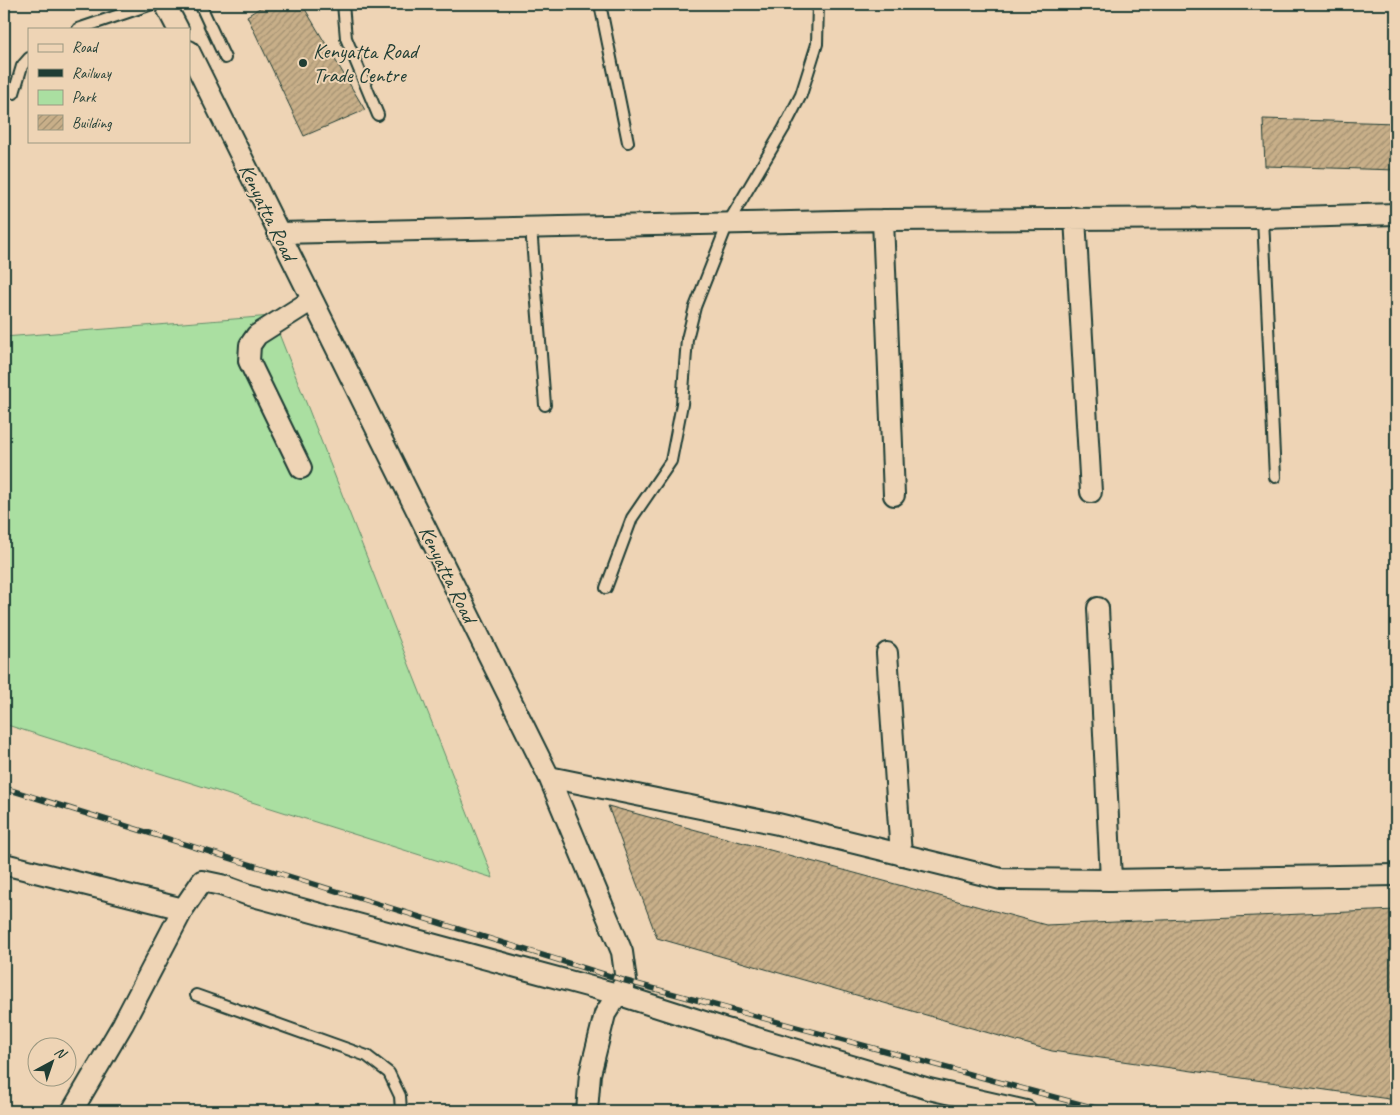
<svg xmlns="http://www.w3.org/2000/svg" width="1400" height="1115" font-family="Caveat,sans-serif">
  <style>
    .green { fill: #aadfa1; stroke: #648e6a }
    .building { fill: url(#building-hatch); stroke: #1f3d34 }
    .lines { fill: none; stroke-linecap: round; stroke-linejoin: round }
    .service-casing { stroke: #1f3d34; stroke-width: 14 }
    .minor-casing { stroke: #1f3d34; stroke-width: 24 }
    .service { stroke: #eed4b5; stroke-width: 10 }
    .minor { stroke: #eed4b5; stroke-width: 20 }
    .rail-casing { stroke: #1f3d34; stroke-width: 5.5 }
    .rail { stroke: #eed4b5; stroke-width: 4; stroke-dasharray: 11; stroke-linecap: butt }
    .poi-dot { fill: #1f3d34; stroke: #eed4b5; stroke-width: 2 }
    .labels { text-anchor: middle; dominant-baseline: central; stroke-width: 4; stroke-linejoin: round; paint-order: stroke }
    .poi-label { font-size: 21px; fill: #1f3d34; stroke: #eed4b5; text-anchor: start }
    .street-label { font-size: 21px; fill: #1f3d34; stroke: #eed4b5 }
  </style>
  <defs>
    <pattern id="building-hatch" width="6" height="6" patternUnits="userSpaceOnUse" patternTransform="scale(1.25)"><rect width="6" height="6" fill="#c8af89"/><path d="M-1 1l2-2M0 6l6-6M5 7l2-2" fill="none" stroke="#a29071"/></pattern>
  </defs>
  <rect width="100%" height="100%" fill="#eed4b5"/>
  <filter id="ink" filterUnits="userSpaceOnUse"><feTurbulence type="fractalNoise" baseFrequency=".02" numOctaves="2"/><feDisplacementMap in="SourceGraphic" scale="10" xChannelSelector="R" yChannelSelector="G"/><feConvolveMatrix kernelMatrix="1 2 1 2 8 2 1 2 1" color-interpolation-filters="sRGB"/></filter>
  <g filter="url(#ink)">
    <path class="green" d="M272,316l221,562 -489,-154v-387z"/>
    <path class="building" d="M266,4h36l63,106 -61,26 -57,-120z
      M1263,119l133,4v47l-131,-4z
      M608,806l438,119 350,-15v190l-344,-49 -395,-113z"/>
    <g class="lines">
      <defs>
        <path id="service" d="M200,4l25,54
          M343,4l3,34 32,77
          M600,4l28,138
          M78,29l74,-25
          M14,93l8,-27 7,-8
          M1263,218l12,259
          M531,227l14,178
          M606,588l26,-70 39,-57 11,-57 5,-65 8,-32 33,-84 56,-95 17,-33 16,-51 1,-40
          M196,995l171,61 22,17 11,23 1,15"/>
        <path id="minor" d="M165,4l13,25
          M189,51l360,726 73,175 4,29 -21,33 -15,60 -3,37
          M1075,218l16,274
          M883,220l11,275
          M278,233l605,-13 380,-2 133,-4
          M301,468l-52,-107 1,-16 7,-10 55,-35
          M1098,608l13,272
          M887,653l14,202
          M549,777l229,47 223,55 110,1 285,-5
          M4,864l179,45
          M72,1111l51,-87 60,-115 19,-28 19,4 25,9 371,100 106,34 206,61 97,22"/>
      </defs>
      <use href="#service" class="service-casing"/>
      <use href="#minor" class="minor-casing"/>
      <use href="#service" class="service"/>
      <use href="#minor" class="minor"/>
      <defs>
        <path id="rail" d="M4,788l622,193 480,130"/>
      </defs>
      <use href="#rail" class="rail-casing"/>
      <use href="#rail" class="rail"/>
    </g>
  </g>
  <circle class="poi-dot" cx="303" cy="63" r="5"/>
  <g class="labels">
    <g class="poi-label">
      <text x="313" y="51">Kenyatta Road<tspan x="313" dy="24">Trade Centre</tspan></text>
    </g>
    <g class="street-label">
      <text transform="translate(268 212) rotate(64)">Kenyatta Road</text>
      <text transform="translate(448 574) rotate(64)">Kenyatta Road</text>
    </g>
  </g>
  <rect width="1400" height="1115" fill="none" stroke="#eed4b5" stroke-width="20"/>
  <rect x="10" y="10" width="1380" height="1095" fill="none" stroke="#1f3d34" stroke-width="2" filter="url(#ink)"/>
  <rect x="28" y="28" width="162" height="115" fill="#eed4b5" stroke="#9b9881"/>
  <rect x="38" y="44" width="25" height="8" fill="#eed4b5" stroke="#9b9881"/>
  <text x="72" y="52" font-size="15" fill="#1f3d34">Road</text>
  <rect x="38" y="69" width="25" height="8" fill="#1f3d34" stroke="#9b9881"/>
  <text x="72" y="78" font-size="15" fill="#1f3d34">Railway</text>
  <rect x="38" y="90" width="25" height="15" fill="#aadfa1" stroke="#9b9881"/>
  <text x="72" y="102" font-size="15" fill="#1f3d34">Park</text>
  <rect x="38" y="115" width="25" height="15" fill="url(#building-hatch)" stroke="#9b9881"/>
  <text x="72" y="128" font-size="15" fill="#1f3d34">Building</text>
  <g transform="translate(52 1062) rotate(40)"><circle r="24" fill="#eed4b5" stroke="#9b9881"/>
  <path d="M0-4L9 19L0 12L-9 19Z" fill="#1f3d34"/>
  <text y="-8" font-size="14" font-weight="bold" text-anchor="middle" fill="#1f3d34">N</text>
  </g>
</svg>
